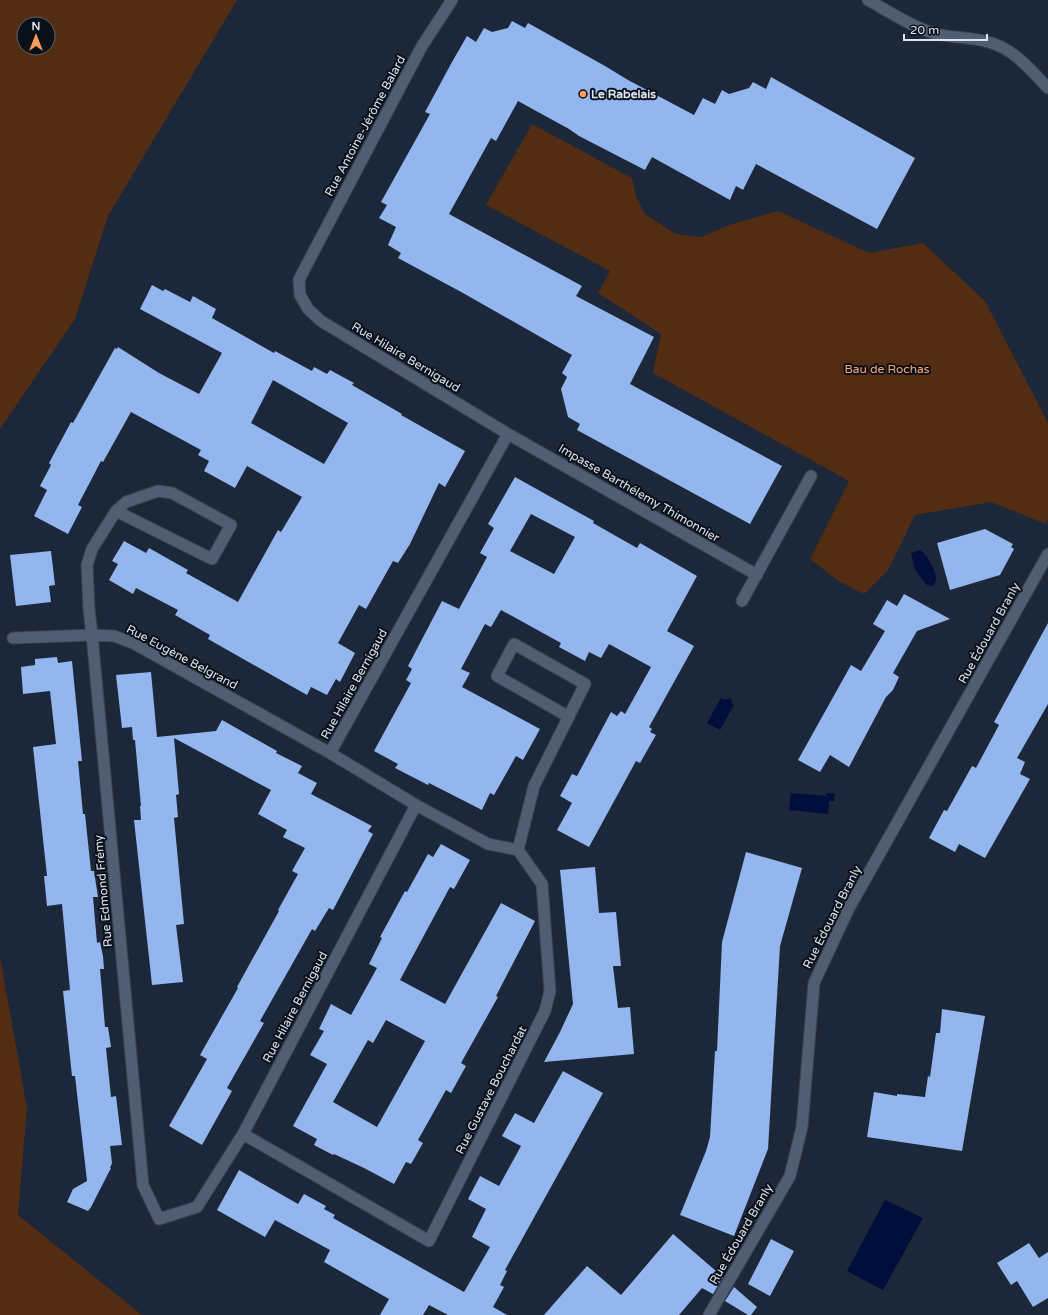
<svg xmlns="http://www.w3.org/2000/svg" width="1048" height="1315" font-family="'Varela Round',sans-serif">
  <style>
    .green { fill: #522c13; fill-rule: evenodd }
    .water { fill: #000e3b }
    .building { fill: #93b6ef; fill-rule: evenodd }
    .lines { fill: none; stroke-linecap: round; stroke-linejoin: round }
    .service-casing { stroke: #394352; stroke-width: 13 }
    .minor-casing { stroke: #394352; stroke-width: 13 }
    .service { stroke: #505d72; stroke-width: 11 }
    .minor { stroke: #505d72; stroke-width: 11 }
    .poi-dot { fill: #ff9b5a; stroke: #0b1018; stroke-width: 1.5 }
    .labels { text-anchor: middle; dominant-baseline: central; stroke-width: 4; stroke-linejoin: round; paint-order: stroke }
    .poi-label { font-size: 12px; font-weight: bold; fill: #dce4f0; stroke: #0b1018; text-anchor: start }
    .street-label { font-size: 12px; fill: #dce4f0; stroke: #0b1018 }
    .park-label { font-size: 12px; fill: #fda874; stroke: #0b1018 }
  </style>
  <rect width="100%" height="100%" fill="#1c2739"/>
  <path class="green" d="M0,0h237l-129,216 -33,103 -75,110zM24,24h24v24h-24z
    M532,124l100,54 4,18 9,18 31,20 25,3 31,-13 46,-13 91,42 54,-10 62,58 63,122v96l-2,5 -55,-22 -76,13 -27,55 -24,24 -27,-14 -27,-21 39,-78 -196,-108 8,-39 -63,-41 12,-22 -124,-66z
    M0,957l27,151 -9,107 124,100h-142z"/>
  <path class="water" d="M920,550c7,4 16,21 16,29 0,2 -2,4 -2,7l-7,-1 -12,-15 -4,-17z
    M721,698l4,2 5,-2 2,2 -1,3 3,2 -14,25 -13,-7z
    M791,793l35,3 1,-3 8,1 -1,7h-5l-1,13 -39,-4z
    M885,1200l38,18 -40,72 -36,-19z"/>
  <path class="building" d="M512,21l13,7 3,-5 77,43 23,14 66,35 9,-17 12,6 7,-14 7,4 20,-6 4,-6 13,7 5,-12 144,81 -38,71 -121,-65 -13,26 -7,-4 -6,14 -78,-43 -7,13 -66,-34 -10,-7 -51,-28 -22,40 -5,-3 -42,76 133,72 -6,10 78,41 -24,47 152,82 -32,58 -173,-94 3,-6 -12,-7 -7,-28 6,-12 -5,-4 10,-18 -109,-62 -65,-35 3,-5 -13,-8 8,-18 -17,-9 8,-13 -6,-3 49,-88 -5,-2 27,-50 15,-26 9,6 8,-14 8,4 16,-4z
    M152,285l11,6 2,-2 25,13 3,-6 23,13 -4,9 62,35 1,-2 37,20 2,-4 13,7 3,-4 24,13 -2,2 50,29 -1,1 64,36 -20,36 -6,-4 -29,61 -12,19 -5,-2 -27,48 -7,-4 -21,38 17,10 -15,29 -4,-3 -9,16 -16,-8 -4,8 -99,-56 2,-4 -35,-20 3,-5 -42,-22 -3,6 -24,-14 9,-16 -6,-3 12,-20 22,12 3,-5 39,22 -2,3 52,29 40,-72 3,2 21,-35 -55,-31 -12,22 -31,-17 5,-10 -11,-6 3,-5 -70,-38 -28,50 -2,-1 -23,44 4,2 -14,27 -34,-18 13,-26 -7,-4 11,-21 -2,-2 22,-41 2,1 42,-75 2,1 1,-2 41,26 40,21 23,-41 -82,-44zM273,380l75,43 -24,41 -73,-41z
    M515,477l79,44 -1,2 44,25 3,-5 57,33 -30,55 27,15 -45,81 3,2 -2,3 6,3 -16,28 -4,-2 -47,86 -32,-17 15,-27 -12,-7 12,-22 5,2 34,-64 6,4 4,-5 4,3 26,-47 -42,-23 -8,14 -12,-6 -4,9 -26,-14 2,-4 -60,-33 -10,17 -6,-3 -24,45 9,4 -8,14 78,42 -17,31 -7,-4 -22,39 -4,-2 -8,17 -53,-27 -1,2 -33,-17 3,-4 -24,-13 37,-68 -5,-3 6,-11 -4,-3 34,-65 17,8 28,-52 -7,-4 14,-25 -6,-4zM531,514l44,23 -21,37 -44,-23z
    M985,529l28,15 -2,3 3,2 -14,26 -50,15 -13,-47z
    M51,551l4,34 -6,1 2,16 -35,4 -6,-51z
    M904,594l46,25 -33,12 -24,42 6,4 -6,13 -7,7 -37,70 -19,-12 -10,17 -22,-12 53,-95 10,6 24,-40 -12,-7 14,-24 10,6z
    M1048,623v81l-31,54 8,4 -5,12 10,5 -45,79 -26,-14 -4,8 -26,-14 15,-28 3,1 25,-45 4,2 23,-43 -5,-3z
    M57,657l1,6 14,-2 10,100h-4l5,53h2l6,57h3l4,26h-5l4,46 3,-1 3,14 1,13h-4l5,58h3l3,20 -5,1 5,49 5,-1 6,49 -12,1 2,17 -2,5h1l-21,41v-1l-2,3 -21,-9 6,-13 14,-8 -12,-105h-3l-9,-85 7,-1 -8,-86 -15,2 -3,-30h3l-14,-129 23,-3 -6,-53 -27,3 -2,-27 14,-2v-6z
    M151,672l6,65 59,-6 6,-11 55,31 -1,2 26,13 -4,7 19,10 -6,11 61,32 -4,5 5,3 -40,76 -4,-2 -14,23 -3,-2 -52,92 4,2 -37,65 5,3 -30,54 -33,-19 38,-67 -7,-4 38,-67 -1,-1 42,-76 -1,-1 20,-36 -6,-3 13,-23 -22,-11 4,-7 -29,-16 13,-24 -97,-52 5,56 -3,1 2,22 -4,1 10,106 -8,1 7,57 -31,3 -18,-165h7l-1,-14h1l-6,-66h-2l-1,-13 -10,1 -6,-53z
    M441,844l29,16 -16,29 -4,-2 -50,93 45,24 56,-101 34,18 -39,75 2,1 -37,66 5,3 -15,27 -5,-3 -28,50 5,3 -12,21 -5,-2 -12,22 -30,-16 -30,-14 -1,1 -19,-10 3,-6 -24,-13 34,-62 -17,-9 14,-24 -5,-2 12,-25 20,11 26,-47 -8,-4 13,-26 -2,-1 25,-46 2,1 21,-38 5,3zM386,1020l39,21 -48,86 -44,-25 35,-62 5,3z
    M746,852l56,16 -22,78 -12,203 -34,87 -54,-21 26,-64 4,-14 5,-86h2l5,-109z
    M595,867l4,46 17,-1 5,54h-8l5,42 12,-1 4,47 -90,8 16,-30 13,-28 -13,-134z
    M942,1009l43,7 -23,135 -95,-14 7,-45 23,4v-2l28,3 3,-21 2,1 6,-44h4z
    M563,1071l40,22 -98,177 2,1 -7,14 4,2 -11,20 14,8h-59l-19,-10 -6,10h-43l9,-16 -65,-37 6,-12 -55,-30 -10,17 -48,-27 22,-40 59,34 6,-10 22,12 -2,3 11,6 -2,3 131,74 26,-45 -18,-10 14,-28 -18,-10 12,-23 19,10 22,-40 -19,-10 13,-23 19,10z
    M673,1234l50,43 -10,17 -11,-6 -23,27h-135l43,-49 34,29z
    M771,1239l23,12 -24,45 -22,-12z
    M1029,1243l10,15 9,-6v46l-15,9 -16,-26 -6,4 -14,-22z
    M734,1287l23,20 -6,8h-3l-23,-14z"/>
  <g class="lines">
    <defs>
      <path id="service" d="M709,1315l81,-139 12,-49 12,-144 35,-75 17,-30"/>
      <path id="minor" d="M868,0c22,12 44,27 68,34 17,4 35,3 52,8 25,6 43,28 60,46
        M508,434l249,141
        M116,511l96,48 19,-34 -59,-32 -14,-2 -32,11 -10,9 -24,38 -5,16 2,44 3,26 22,1 19,7 197,110
        M742,601l69,-125
        M13,638l79,-3 51,550 16,34 38,-12 46,-73 173,-329 -86,-52 178,-319 -187,-113 -13,-12 -8,-14 -1,-15 6,-12 117,-222 30,-46
        M518,850l16,-64 51,-102 -71,-40 -17,32 72,41
        M866,878l182,-324
        M243,1134l186,107 116,-230 5,-20 -8,-107 -24,-34 -30,-6 -72,-39"/>
    </defs>
    <use href="#service" class="service-casing"/>
    <use href="#minor" class="minor-casing"/>
    <use href="#service" class="service"/>
    <use href="#minor" class="minor"/>
  </g>
  <circle class="poi-dot" cx="583" cy="94" r="4"/>
  <g class="labels">
    <g class="poi-label">
      <text x="591" y="94">Le Rabelais</text>
    </g>
    <g class="street-label">
      <text transform="translate(365 126) rotate(-62)">Rue Antoine-Jérôme Balard</text>
      <text transform="translate(406 357) rotate(31)">Rue Hilaire Bernigaud</text>
      <text transform="translate(639 493) rotate(30)">Impasse Barthélemy Thimonnier</text>
      <text transform="translate(989 633) rotate(-61)">Rue Édouard Branly</text>
      <text transform="translate(182 657) rotate(28)">Rue Eugène Belgrand</text>
      <text transform="translate(354 684) rotate(-61)">Rue Hilaire Bernigaud</text>
      <text transform="translate(103 891) rotate(-95)">Rue Edmond Frémy</text>
      <text transform="translate(832 917) rotate(-63)">Rue Édouard Branly</text>
      <text transform="translate(295 1007) rotate(-62)">Rue Hilaire Bernigaud</text>
      <text transform="translate(491 1090) rotate(-63)">Rue Gustave Bouchardat</text>
      <text transform="translate(741 1234) rotate(-60)">Rue Édouard Branly</text>
    </g>
    <g class="park-label">
      <text x="887" y="369">Bau de Rochas</text>
    </g>
  </g>
  <g transform="translate(36 36)"><circle r="19" fill="#0b1018" stroke="#5f656e"/>
  <path d="M0-3L7 15L0 10L-7 15Z" fill="#ff9b5a"/>
  <text y="-6" font-size="11" font-weight="bold" text-anchor="middle" fill="#dce4f0">N</text>
  </g>
  <path d="M904 34v6h83v-6" fill="none" stroke="#dce4f0" stroke-width="2"/>
  <text x="910" y="34" font-size="12" fill="#dce4f0" stroke="#0b1018" stroke-width="3" paint-order="stroke">20 m</text>
</svg>
